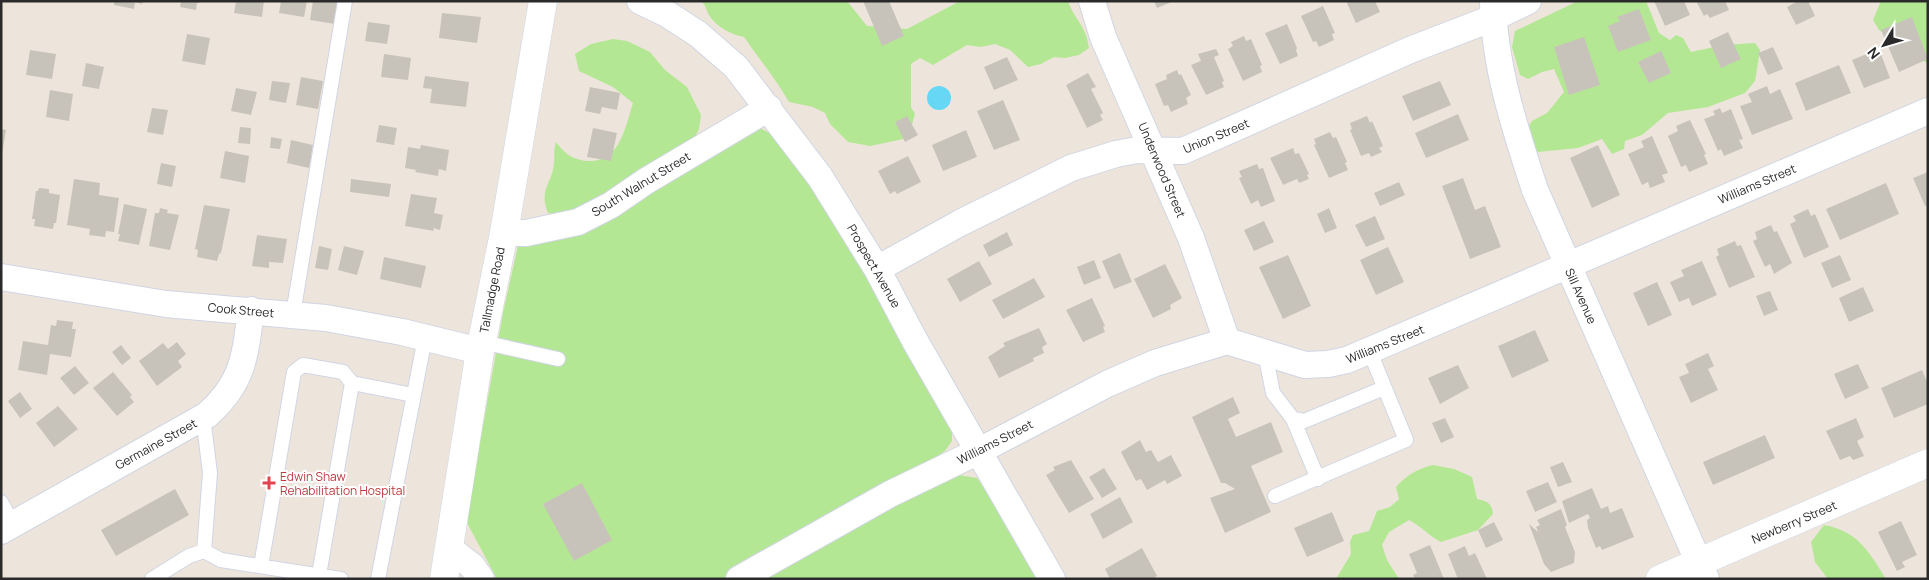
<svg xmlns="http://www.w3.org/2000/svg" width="1929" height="580" font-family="Manrope,sans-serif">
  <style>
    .green { fill: #b4e794 }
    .water { fill: #67d7f6 }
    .building { fill: #c8c3ba }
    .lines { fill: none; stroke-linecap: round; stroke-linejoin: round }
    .service-casing { stroke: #d0d5e4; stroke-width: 16 }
    .minor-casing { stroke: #d0d5e4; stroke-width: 28 }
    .tertiary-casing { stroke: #d0d5e4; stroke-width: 29 }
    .service { stroke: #fff; stroke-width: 14 }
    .minor { stroke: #fff; stroke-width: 26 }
    .tertiary { stroke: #fff; stroke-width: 28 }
    .health-dot { fill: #e0444e; stroke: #fff; stroke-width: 2 }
    .labels { text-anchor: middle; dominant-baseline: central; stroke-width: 4; stroke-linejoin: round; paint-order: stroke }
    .street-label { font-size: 12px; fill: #2a2a2a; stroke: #fff }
    .health-label { font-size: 12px; fill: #be3a42; stroke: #fff; text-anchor: start }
  </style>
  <rect width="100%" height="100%" fill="#ede5db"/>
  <path class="green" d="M701,1h146l20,25 40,3 53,-28h108c7,20 18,24 21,47l-10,7 -14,3 -11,-1 -13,7 -13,3 -18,-17 -15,-6 -14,3 -14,-2 -34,20 -13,-7 -9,6v43l4,7 -7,24 -38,8 -22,-4 -18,-18 -5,-11 -12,-6 -24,-5c-13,-23 -30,-43 -45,-65 -12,-2 -28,-10 -35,-22 -3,-5 -3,-10 -8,-14z
    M1578,1h68l13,32 11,7 6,-5 7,3 8,14 32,-7 32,-2 5,7 -5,31 -10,12 -37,14 -40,6 -26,22 -17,6 -1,8 -12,5 -10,-15 -24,9 -40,4 -11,-10v-14l5,-7 15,-8 17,-21 -10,-23 -12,3 -14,7 -8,-4 -8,-28 3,-16z
    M1881,1h47v63l-49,-34 -6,-10z
    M613,39l14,2 23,11 15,18 22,17 14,28 -2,14 -9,18 -59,40 -69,28 -14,-2c-10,-25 5,-29 6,-51 1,-9 -1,-8 2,-20 9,12 17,18 32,19 32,1 37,-33 45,-58l-20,-16 -34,-16 -4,-17 16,-10z
    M760,128l13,7 37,47 106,178 36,70v11l-7,10 -35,24 -188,104h-225l-31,-58 37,-208 16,-72z
    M1433,465l21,4 18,8 5,22c10,2 15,4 16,15l-15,16 -37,12c-12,-6 -20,-16 -32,-22l-20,12 -7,13 5,15 12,19h-63l15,-25 -1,-12 3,-7 16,-4 8,-20 13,-4 9,-8 -3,-12c11,-12 21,-18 37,-22z
    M953,474l24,4 22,31 39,70h-279z
    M1824,525c34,6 45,27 62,54h-58l-13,-17 -4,-20z"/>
  <path class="water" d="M927 98a12 12 0 1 1 24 0a12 12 0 1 1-24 0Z"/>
  <path class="building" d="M114,1h29l-1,3 -7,-2 -1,7 -20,-4z
    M181,1h19v2h-3l-1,7 -16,-3z
    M236,1h28l-2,16 -28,-4z
    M281,1h26l-3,16 -25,-4z
    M313,1h26l-4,23 -25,-4z
    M863,1h26l15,35 -22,10z
    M1154,1h20l-17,7z
    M1346,1h29l5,11 -24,11z
    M1654,1h30l6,14 -25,11z
    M1696,1h29l4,9 -19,8 -3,-4 -3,2z
    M1798,1h10l7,15 -19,9 -9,-18z
    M1323,6l12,27 -3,1 2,6 -15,7 -3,-6 -3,1 -12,-26z
    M1639,9l12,31 -33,12 -10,-26 12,-5 -3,-4z
    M442,13l39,4 -4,26 -38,-5z
    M1912,17l16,42 -29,13 -18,-42z
    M368,22l22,3 -3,19 -22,-3z
    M1287,24l10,24 -1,2 2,6 -18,8 -15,-31z
    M1728,32l13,27 -20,9 -12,-27z
    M187,34l23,4 -5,27 -23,-4z
    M1244,36l2,5 5,-2 11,26 -2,1 2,6 -19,9 -15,-32 5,-3 -2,-4z
    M1584,37l16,48 -31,10 -15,-48z
    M1773,47l10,22 -15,6 -10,-22z
    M1216,49l3,6 -5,2 10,24 -2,1 2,5 -18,8 -15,-30 10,-4 -3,-7z
    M1879,49l11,29 -26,10 -12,-28z
    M30,50l26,4 -4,25 -26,-4z
    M1661,51l10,22 -22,10 -11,-21z
    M384,54l27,4 -3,22 -27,-3z
    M1007,57l11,23 -24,10 -10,-23z
    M86,63l18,4 -5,22 -17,-3z
    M1839,65l12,28 -45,18 -11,-28z
    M1177,70l2,5 2,-1 10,21 -5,3 2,6 -17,8 -3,-7 -4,1 -9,-22 12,-5 -1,-4z
    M1088,73l8,14 -5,2 12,24 -3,2 3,5 -16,8 -21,-43z
    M425,76l44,6 -3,25 -36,-4 2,-14 -9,-1z
    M301,77l22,4 -5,28 -22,-4z
    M272,81l18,2 -4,20 -17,-3z
    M1440,81l11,24 -38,16 -11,-25z
    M1767,86l3,8 10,-5 13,30 -41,16 -12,-29 12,-4 -4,-8z
    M590,87l30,6 -3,17 -15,-3 -2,7 -15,-3z
    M236,88l21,4 -6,23 -20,-4z
    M50,90l23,4 -4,27 -23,-4z
    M1003,100l17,40 -26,10 -17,-39z
    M152,108l16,2 -5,25 -16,-3z
    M1720,108l2,5 9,-4 12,30 -4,1 4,8 -19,8 -3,-7 -3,2 -14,-32 11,-4 -2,-4z
    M1458,114l11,26 -43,18 -11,-25z
    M907,116l11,19 -13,7 -10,-20z
    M1367,116l3,7 2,-2 11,25 -4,2 3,4 -11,5 -2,-4 -8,3 -11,-26 2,-1 -2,-6z
    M1690,120l16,34 -2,1 4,9 -19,8 -3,-7 -5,2 -13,-31 10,-5 -2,-5z
    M379,125l18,3 -3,17 -18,-3z
    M240,127l11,1 -1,16 -12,-1z
    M593,128l24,5 -6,28 -24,-4z
    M1,129l5,1 -4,24h-1z
    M966,130l11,27 -34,14 -11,-26z
    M1330,132l3,6 3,-1 11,25 -2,1 3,7 -19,8 -15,-33 2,-1 -2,-5z
    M1652,136l16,37 -6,2 3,7 -15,6 -2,-6 -6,3 -14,-31 16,-7 -3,-6z
    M271,137l11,2 -2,10 -10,-1z
    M291,140l22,5 -4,23 -22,-5z
    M421,145l28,5 -3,21 -7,-2 -1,7 -23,-4 1,-2 -11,-2 3,-21 12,2z
    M1598,145l22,50 -28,13 -22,-50z
    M1293,148l2,6 4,-1 10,21 -2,1 2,4 -10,4 -2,-4 -14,6 -13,-27z
    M225,151l24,5 -4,27 -25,-5z
    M908,156l13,26 -24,12 -2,-3 -5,3 -12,-23z
    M161,163l15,3 -4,21 -15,-3z
    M1257,164l2,5 4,-1 12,33 -14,6 -3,-7 -7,4 -12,-26 3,-1 -3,-6z
    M1928,172v33l-3,1 -12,-28z
    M1463,178l12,32 10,-4 16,41 -31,12 -28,-73z
    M74,179l26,4 -1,12 20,3 -5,34 -8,-1 -1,6 -16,-2 1,-6 -23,-4z
    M351,179l40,5 -2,13 -39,-5z
    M1399,182l6,13 -25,11 -6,-13z
    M1886,183l13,31 -59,26 -14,-31z
    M39,188l10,1v4l11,2 -4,28h-2l-1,6 -19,-3 1,-7h-3l4,-28h2z
    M411,194l26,4 -3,15 9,2 -3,15 -7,-2 1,3 -29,-5z
    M124,204l23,5 -8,36 -21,-4 2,-7h-2z
    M204,205l26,4 -9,44 -2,1 -2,7 -20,-4 1,-7 -3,-1z
    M160,208l8,2 -1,3 12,2 -9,35 -21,-4 6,-33h4z
    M1329,208l8,20 -12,5 -8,-19z
    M1808,209l3,7 4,-2 14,33 -25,11 -14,-34 6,-3 -3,-5z
    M1375,216l10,23 -19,8 -11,-22z
    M1264,221l10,21 -20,9 -10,-21z
    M1771,225l3,7 3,-1 15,32 -18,11 -4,-10 -5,3 -12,-26 4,-2 -2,-7z
    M1007,232l6,13 -24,12 -6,-12z
    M257,235l30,4 -4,24 -14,-1v6l-17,-2z
    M1735,241l2,5 4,-1 14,32 -26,11 -13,-31 3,-2 -2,-6z
    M319,246l13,3 -4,21 -13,-2z
    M344,246l20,5 -7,24 -19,-5z
    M1388,247l16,35 -28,13 -16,-35z
    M1120,253l12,29 -18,7 -12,-28z
    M1288,255l23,51 -28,13 -24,-52z
    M1840,255l11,25 -19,8 -11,-25z
    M384,257l42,9 -5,22 -41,-9z
    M1094,260l7,18 -17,7 -7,-18z
    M979,261l13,23 -32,18 -13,-23z
    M1702,261l15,34 -25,11 -3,-8 -10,4 -9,-20 14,-6 -3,-6z
    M1165,264l17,34 -12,7 1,4 -18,9 -19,-39z
    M1034,278l11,19 -42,22 -11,-19z
    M1657,282l15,33 -24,11 -15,-33z
    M1863,287l11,24 -25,11 -10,-24z
    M1770,291l8,19 -14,6 -8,-20z
    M1092,298l13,28 -2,1 2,5 -22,10 -17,-32z
    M57,320l16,2 -1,7h4l-5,28 -21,-3 -3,21 -29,-5 5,-29 25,4 3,-20 5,1z
    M1039,328l8,16 -5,3 2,6 -11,5 1,3 -35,17 -11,-21 17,-11 -2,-3z
    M1535,330l14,31 -37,17 -14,-32z
    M177,342l9,12 -8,7 4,6 -25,19 -18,-25 24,-18 5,6z
    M121,345l10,13 -9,7 -10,-13z
    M1708,353l6,13 -6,3 10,21 -27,13 -12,-26 10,-4 -4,-9z
    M1858,364l11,24 -24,11 -11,-25z
    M1458,365l11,23 -29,16 -12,-26z
    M75,366l14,17 -15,12 -14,-17z
    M1922,370l6,14v20l-34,14 -13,-30z
    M113,372l19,23 -2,2 4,5 -17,14 -24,-28z
    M20,392l12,17 -12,9 -12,-17z
    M1233,397l7,16 -12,6 8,18 35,-15 12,30 -32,14 20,46 -46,21 -15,-35 25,-9 -10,-6h-4l-29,-66z
    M58,406l20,23 -24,18 -18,-24z
    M1445,418l9,19 -13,6 -9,-20z
    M1856,418l8,19 -7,4 7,15 -11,4 -3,-4 -10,4 -14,-29z
    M1765,435l10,23 -62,27 -10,-23z
    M1140,440l6,12 5,-2 7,12 13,-7 11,21 -15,8 -2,-4 -18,10 -6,-11 -5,2 -15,-29z
    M1071,460l23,39 -25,14 -23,-38 9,-5 -2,-3z
    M1563,462l9,20 -14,5 -8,-20z
    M1104,468l13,21 -15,9 -13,-21z
    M1548,482l9,20 -22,10 -9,-21z
    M582,483l30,57 -38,21 -31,-57z
    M1592,488l9,21 7,-3 2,7 12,-5 12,29 -32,13 -2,-4 -4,2 -8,-20 -1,-8 3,-2 -2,-4 -19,9 -7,-22z
    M175,489l14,26 -73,41 -15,-26z
    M1120,497l13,25 -30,17 -13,-25z
    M1561,509l6,16 -2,2 10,25 -1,11 -23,9 -7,-8 -15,-40 9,8 -2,-5 4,-2 -3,-5z
    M1332,512l12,29 -37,16 -13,-29z
    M1901,521l16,34 -15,7 3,5 -8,4 -19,-39z
    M1494,522l9,18 -17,8 -8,-18z
    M1430,545l14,34h-29l-2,-4 4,-2 -8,-19z
    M1465,546l4,10 6,-3 12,26h-29l-10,-25z
    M1142,548l15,28 -5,3h-42l-5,-10z"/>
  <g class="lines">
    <defs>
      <path id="service" d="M293,314l52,-313
        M482,342l76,17
        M1265,353l8,40 20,26 25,60
        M352,383l61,12
        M203,417l7,56 -6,78
        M1293,419l11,2 80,-33
        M1275,496l131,-56 -36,-88
        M1,502l12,22
        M261,566l33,-194 9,-7 40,7 9,11 -33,192
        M152,579l37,-23 15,-5 17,9 120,19
        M378,579l47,-241"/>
      <path id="minor" d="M640,1l27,13 31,20 38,33 84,110 57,92 38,72 137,238
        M1092,1l11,36 88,201 36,103
        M1493,1c1,65 22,128 42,189l171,389
        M504,233h22l52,-11 33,-17 35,-24 123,-73
        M877,269l83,-46 111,-55 45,-14 21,-4 46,1 227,-101 83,-32 35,-17
        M1,277l165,27 160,14 76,14 78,19
        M1,531l206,-116c37,-33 38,-59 44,-105
        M450,549l22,17 9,13
        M739,579l151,-85 89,-43 128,-67 48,-21 72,-22 78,24 23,-1 19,-4 581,-249"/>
      <path id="tertiary" d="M444,579l36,-228 24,-118 39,-232
        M1660,579l268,-116"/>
    </defs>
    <use href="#service" class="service-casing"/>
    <use href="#minor" class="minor-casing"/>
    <use href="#tertiary" class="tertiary-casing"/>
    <use href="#service" class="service"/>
    <use href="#minor" class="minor"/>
    <use href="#tertiary" class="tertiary"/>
  </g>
  <path class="health-dot" d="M266.5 475.5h5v5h5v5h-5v5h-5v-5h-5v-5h5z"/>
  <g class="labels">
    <g class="street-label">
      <text transform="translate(1216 136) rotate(-23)">Union Street</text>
      <text transform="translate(1162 170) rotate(67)">Underwood Street</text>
      <text transform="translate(641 184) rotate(-31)">South Walnut Street</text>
      <text transform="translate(1757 184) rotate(-23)">Williams Street</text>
      <text transform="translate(874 266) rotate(60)">Prospect Avenue</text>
      <text transform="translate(492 290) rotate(-79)">Tallmadge Road</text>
      <text transform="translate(1581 296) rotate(66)">Sill Avenue</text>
      <text transform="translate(241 310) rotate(5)">Cook Street</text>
      <text transform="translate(1385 344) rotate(-22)">Williams Street</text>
      <text transform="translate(995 442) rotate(-27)">Williams Street</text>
      <text transform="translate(156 444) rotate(-29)">Germaine Street</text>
      <text transform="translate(1794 522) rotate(-23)">Newberry Street</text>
    </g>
    <g class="health-label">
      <text x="280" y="476">Edwin Shaw<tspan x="280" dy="14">Rehabilitation Hospital</tspan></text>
    </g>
  </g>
  <rect width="1929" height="580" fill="none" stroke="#2a2a2a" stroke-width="5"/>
  <g transform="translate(1884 45) rotate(232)" stroke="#ffffff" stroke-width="4" paint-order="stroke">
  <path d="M0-4L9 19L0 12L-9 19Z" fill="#2a2a2a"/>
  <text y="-8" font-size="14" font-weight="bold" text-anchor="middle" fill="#2a2a2a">N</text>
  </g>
</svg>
